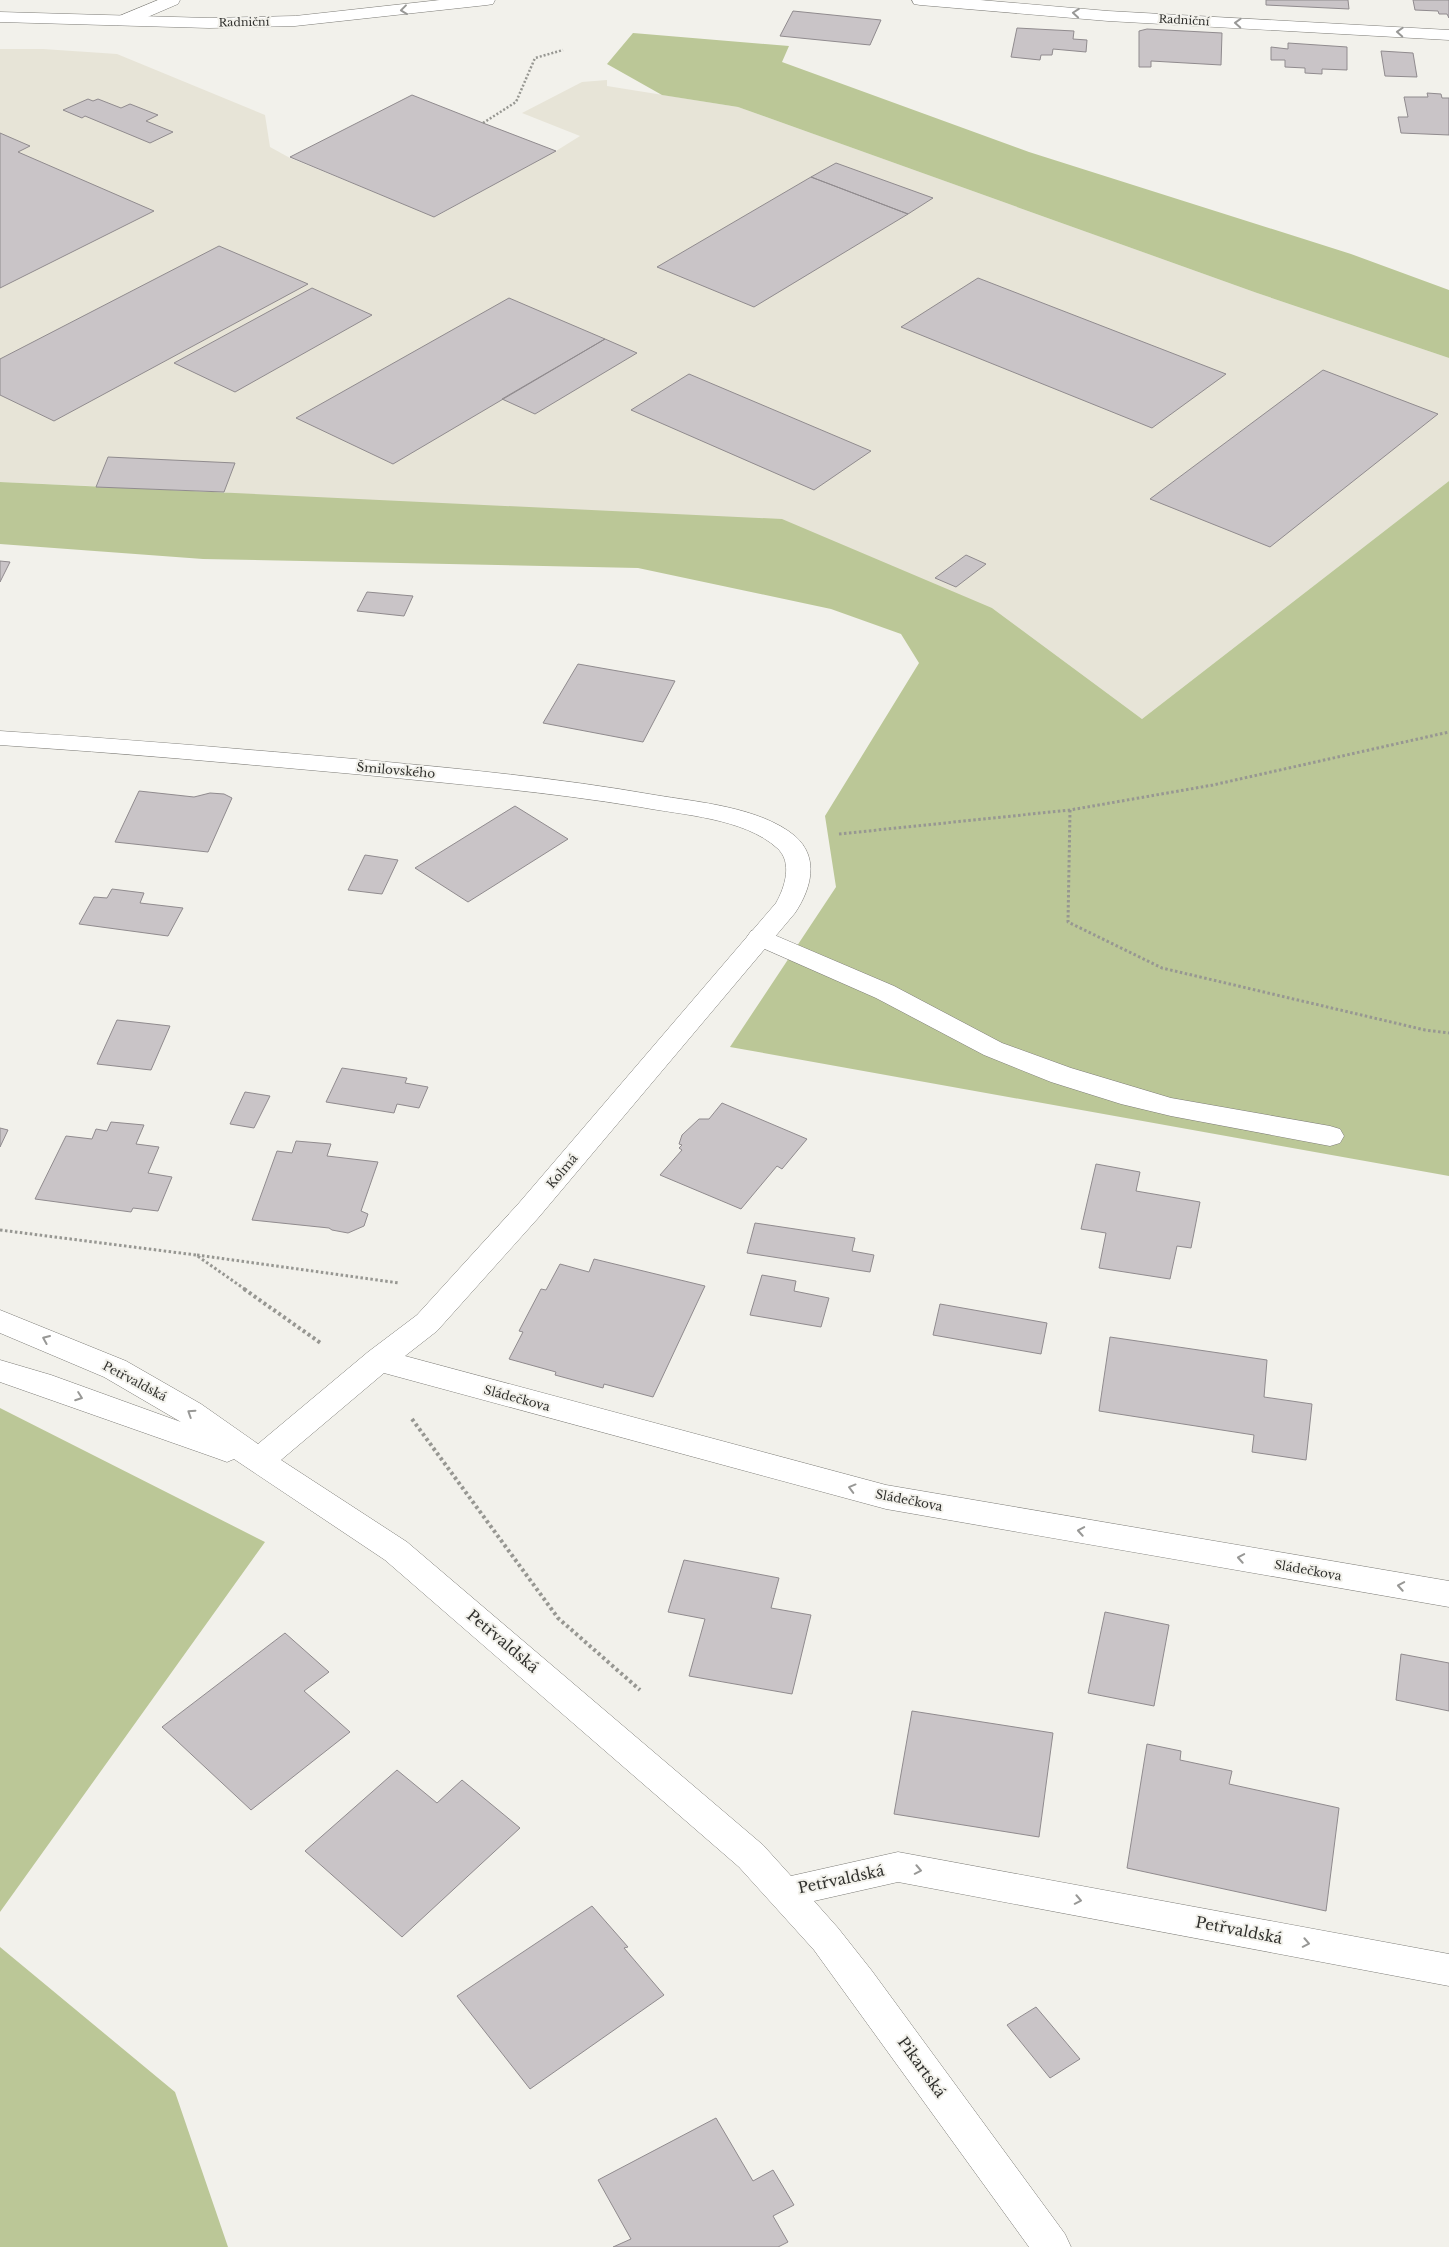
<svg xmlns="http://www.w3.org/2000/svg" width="1449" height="2247" font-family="'Libre Baskerville',serif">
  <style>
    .built { fill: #e7e4d7 }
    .green { fill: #bbc797 }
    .building { fill: #c9c4c7; stroke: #908b8e }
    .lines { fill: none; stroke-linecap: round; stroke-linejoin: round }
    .lane-casing { stroke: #7d7c77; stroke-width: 1 }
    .street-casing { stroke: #7d7c77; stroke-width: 1 }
    .path-far2 { stroke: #979792; stroke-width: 2.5; stroke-dasharray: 2 2; stroke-linecap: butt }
    .path-far1 { stroke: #979792; stroke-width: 3; stroke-dasharray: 2.5 2.5; stroke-linecap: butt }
    .path { stroke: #979792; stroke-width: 4; stroke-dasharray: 3 3; stroke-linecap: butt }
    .lane { fill: #fff; fill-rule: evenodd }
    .street { fill: #fff; fill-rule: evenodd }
    .oneway { stroke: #989896 }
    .labels { text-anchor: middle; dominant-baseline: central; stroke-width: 4; stroke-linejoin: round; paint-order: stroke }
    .far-street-label { font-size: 11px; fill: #31312e; stroke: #f2f1eb }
    .street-label { font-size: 12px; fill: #31312e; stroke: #f2f1eb }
    .near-street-label { font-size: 15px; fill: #31312e; stroke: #f2f1eb }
  </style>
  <rect width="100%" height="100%" fill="#f2f1eb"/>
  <path class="built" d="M0,49h43l74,5 148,61 5,32 20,11 145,59 121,-66 24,-15 -58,-23 60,-31 25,-2v6l131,21 519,186 192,65v123l-307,238 -150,-111 -768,-116 -224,-10z"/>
  <path class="green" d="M633,33l156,13 -7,16 247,90 322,102 98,36v68l-192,-65 -519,-186 -76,-12 -55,-31z
    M1449,481v695l-719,-129 106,-160 -11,-71 94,-153 -18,-29 -70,-25 -193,-41 -435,-9 -203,-15v-62l782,37 210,89 150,111z
    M0,1408l265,134 -265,370z
    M0,1947l175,145 53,155h-228z"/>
  <path class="building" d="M1266,0h82l1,9 -83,-4z
    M1413,0h36v18l-2,-4h-8l-1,-3 -23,-1z
    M793,11l88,9 -11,25 -90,-9z
    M1017,28l57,3 -1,8 14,1 -1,12 -33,-3 -1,6h-11l-1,5 -29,-3z
    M1147,29l75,4 -1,32 -70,-4v6h-12v-36z
    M1288,43l59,4v23l-25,-1v5l-17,-1v-5l-20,-1v-7h-14v-13l17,2z
    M1381,51l32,2 4,24 -32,-1z
    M1427,93l14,1 1,4h7v37l-48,-2 -3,-16h10l-4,-20h24z
    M412,95l71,28 73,28 -122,66 -144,-60z
    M88,99l5,2 5,-2 23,9 9,-4 28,11 -12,6 27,11 -23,11 -65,-27 -3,2 -19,-8z
    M0,133l30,13 -12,6 136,59 -154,77z
    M836,163l97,35 -25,16 -97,-37z
    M811,177l97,37 -154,93 -97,-40z
    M219,246l89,38 -254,137 -54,-26v-36z
    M978,278l248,96 -74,54 -251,-101z
    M312,288l60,27 -137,77 -61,-29z
    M509,298l96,41 -212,125 -97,-46z
    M605,339l32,14 -102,61 -33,-15z
    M1323,370l115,44 -168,133 -120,-48z
    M689,374l182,77 -57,39 -183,-80z
    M108,457l127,6 -11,29 -128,-5z
    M966,555l20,9 -30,23 -21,-9z
    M0,561l10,1 -10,20z
    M367,592l46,4 -9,20 -47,-5z
    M578,664l97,17 -32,61 -100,-19z
    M139,791l55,6 16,-4 14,1 8,4 -24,54 -93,-10z
    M515,806l53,33 -100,63 -53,-34z
    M365,855l33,5 -16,34 -34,-4z
    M112,889l32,4 -4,10 43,5 -15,28 -89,-12 15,-27 13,1z
    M117,1020l53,6 -19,44 -54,-6z
    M342,1068l65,10 -2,5 23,4 -9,21 -22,-4 -3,9 -68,-11z
    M245,1092l25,4 -16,32 -24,-4z
    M722,1103l85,36 -25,30 -5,-3 -36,43 -81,-34 22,-25 -3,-2 3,-3 -3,-1 3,-9 17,-16h10z
    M111,1122l33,3 -8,19 23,3 -11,26 24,4 -14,34 -25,-3 -2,4 -96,-13 31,-63 26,3 4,-10 11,2z
    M0,1128l8,2 -8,17z
    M296,1141l35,3 -4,12 51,6 -17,49 7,3 -4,12 -16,7 -16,-3 -3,-2 -77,-8 25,-69 15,2z
    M1096,1164l44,8 -4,19 64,11 -9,46 -14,-2 -7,33 -71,-11 7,-35 -25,-4z
    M755,1223l100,15 -3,13 22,4 -4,17 -123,-19z
    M594,1259l111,27 -52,111 -49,-13 -1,4 -48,-13 1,-3 -47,-13 14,-27 -4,-1 22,-42 5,1 14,-26 29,8z
    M762,1275l34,6 -2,10 35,7 -8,29 -71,-12z
    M940,1304l107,19 -6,31 -108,-19z
    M1110,1337l157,23 -3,37 48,7 -6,56 -54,-8 2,-17 -155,-24z
    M684,1560l95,18 -8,30 40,7 -19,79 -103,-18 16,-57 -37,-7z
    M1105,1612l64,13 -15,81 -66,-13z
    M285,1633l44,39 -25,19 46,41 -99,78 -89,-83z
    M1401,1654l48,9v48l-53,-11z
    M912,1711l141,22 -14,104 -145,-23z
    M1147,1744l34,7 -1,9 52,11 -3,13 110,24 -13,103 -199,-43z
    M397,1770l40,33 25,-23 58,48 -118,109 -97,-86z
    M592,1906l36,41 -4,1 40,47 -134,94 -73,-93z
    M1036,2007l44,52 -30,19 -43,-53z
    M716,2118l37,63 20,-11 21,35 -21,11 15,26 -10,5h-165l18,-8 -33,-59z"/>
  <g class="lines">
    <defs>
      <path id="lane" d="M158,0h22l-2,4 -49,21h-12l-3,-4 3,-4z
        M760,929l134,57 108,57 69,25 100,30 159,28 10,3 4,7 -4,7 -10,3 -159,-30 -50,-12 -70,-22 -67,-27 -108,-57 -125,-55 -4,-6 4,-6z"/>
      <path id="street" d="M440,0h55l-2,4 -6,1 -192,21 -86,2 -209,-6v-10l209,6 86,-2z
        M912,0h68l128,11 341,19v10l-341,-19 -188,-16 -6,-1z
        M0,731c122,8 244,18 366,29 96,9 193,18 289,35 42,7 105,12 140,41 25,22 16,53 0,77l-256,304 -102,114 -32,25 481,129 563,96v26l-563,-98 -502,-136 -103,87 126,82 356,303 28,31 107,-24 551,102v32l-551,-104 -84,19 24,27 34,43 193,263 6,13h-42l-215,-297 -75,-83 -354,-307 -151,-101 -7,3 -11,-4 -216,-76v-22l51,15 130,47 -77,-45 -104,-44v-23l126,51 75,43 57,40 110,-92 49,-37 102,-112 257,-300c9,-16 17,-41 1,-55 -33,-30 -95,-33 -137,-41 -91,-15 -183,-23 -275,-32 -121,-11 -243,-22 -365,-30z"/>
    </defs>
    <use href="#lane" class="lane-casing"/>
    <use href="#street" class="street-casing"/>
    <path class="path-far2" d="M483,123l33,-21 19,-44 28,-8"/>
    <path class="path-far1" d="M1070,810l-2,112 94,46 263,62 24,3
      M839,834l231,-24 143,-25 236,-53
      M0,1230l196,25 50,35
      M197,1255l202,28"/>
    <path class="path" d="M244,1289l78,55
      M412,1419l146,199 82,72"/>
    <use href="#lane" class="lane"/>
    <use href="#street" class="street"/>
  </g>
  <defs><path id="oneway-chevron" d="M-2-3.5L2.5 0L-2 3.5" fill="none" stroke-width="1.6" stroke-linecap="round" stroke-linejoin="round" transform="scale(1.25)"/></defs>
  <g class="oneway">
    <use href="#oneway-chevron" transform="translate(404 10) rotate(173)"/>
    <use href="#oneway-chevron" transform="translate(1076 13) rotate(-175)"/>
    <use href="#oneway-chevron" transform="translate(1238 23) rotate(-177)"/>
    <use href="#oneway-chevron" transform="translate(1400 32) rotate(-177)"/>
    <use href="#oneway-chevron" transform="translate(46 1339) rotate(-157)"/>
    <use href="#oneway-chevron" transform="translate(79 1397) rotate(20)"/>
    <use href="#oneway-chevron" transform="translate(191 1413) rotate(-147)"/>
    <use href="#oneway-chevron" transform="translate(852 1488) rotate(-165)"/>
    <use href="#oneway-chevron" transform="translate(1081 1531) rotate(-170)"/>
    <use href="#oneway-chevron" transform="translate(1241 1558) rotate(-170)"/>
    <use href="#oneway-chevron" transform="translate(1401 1586) rotate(-170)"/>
    <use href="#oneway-chevron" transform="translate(918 1870) rotate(11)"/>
    <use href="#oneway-chevron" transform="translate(1078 1900) rotate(11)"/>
    <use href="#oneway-chevron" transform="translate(1306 1943) rotate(11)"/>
  </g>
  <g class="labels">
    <g class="far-street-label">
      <text transform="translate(1184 20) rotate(3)">Radniční</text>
      <text transform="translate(244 22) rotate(-1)">Radniční</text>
    </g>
    <g class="street-label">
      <text transform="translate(396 770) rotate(5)">Šmilovského</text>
      <text transform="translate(562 1171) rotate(-50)">Kolmá</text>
      <text transform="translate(135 1381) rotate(28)">Petřvaldská</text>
      <text transform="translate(517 1398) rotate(15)">Sládečkova</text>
      <text transform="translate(909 1500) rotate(11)">Sládečkova</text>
      <text transform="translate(1308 1570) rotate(10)">Sládečkova</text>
    </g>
    <g class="near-street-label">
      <text transform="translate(503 1641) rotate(40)">Petřvaldská</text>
      <text transform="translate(841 1879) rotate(-12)">Petřvaldská</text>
      <text transform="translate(1239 1930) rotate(11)">Petřvaldská</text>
      <text transform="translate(922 2067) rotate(54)">Pikartská</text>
    </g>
  </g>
</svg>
